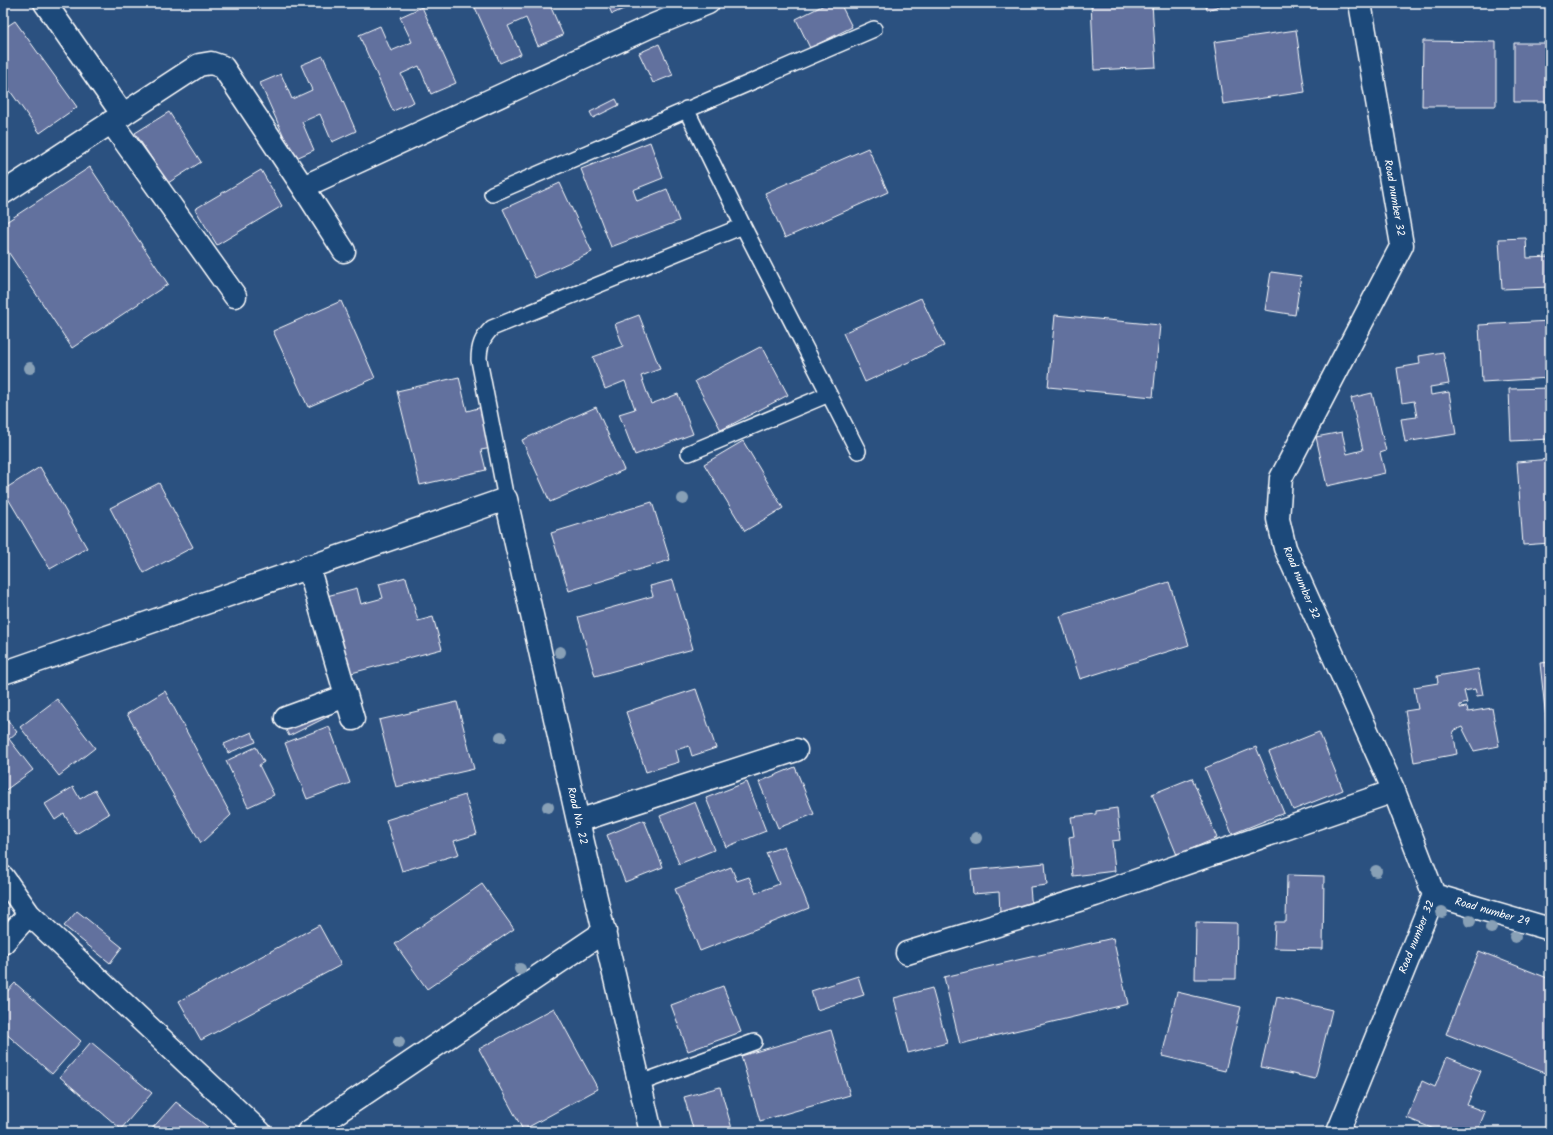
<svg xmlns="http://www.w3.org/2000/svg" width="1553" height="1135" font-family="Kalam,sans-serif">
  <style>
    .building { fill: #62719e; stroke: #fff }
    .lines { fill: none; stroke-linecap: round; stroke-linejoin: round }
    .service-casing { stroke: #fff; stroke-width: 18 }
    .minor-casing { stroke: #fff; stroke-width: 25 }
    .service { stroke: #1f4a7a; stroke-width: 15 }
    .minor { stroke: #1f4a7a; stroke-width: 22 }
    .tree { fill: #88a0b6 }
    .labels { text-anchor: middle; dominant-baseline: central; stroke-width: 4; stroke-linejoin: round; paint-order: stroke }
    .street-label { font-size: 11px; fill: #fff; stroke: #1f4a7a }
  </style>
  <rect width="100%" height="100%" fill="#2b5180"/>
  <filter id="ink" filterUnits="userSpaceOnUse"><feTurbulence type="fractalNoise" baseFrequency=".025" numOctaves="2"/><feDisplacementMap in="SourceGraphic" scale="8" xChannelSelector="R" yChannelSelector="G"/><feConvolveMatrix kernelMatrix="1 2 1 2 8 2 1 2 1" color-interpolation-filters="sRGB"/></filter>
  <g filter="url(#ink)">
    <path class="building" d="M473,3h76l14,32 -25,11 -12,-28 -18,8 13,28 -21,9z
      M607,3h25l1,2 -21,9z
      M828,3h12l12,24 -42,21 -14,-29z
      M1091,3h61l4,64 -62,3z
      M1205,3h24l-22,7z
      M1517,3h33v3l-33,-1z
      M422,7l34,76 -25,11 -12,-28 -18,8 13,28 -21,9 -34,-76 21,-9 11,25 21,-9 -12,-25z
      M15,21l62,86 -37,26 -37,-52v-52z
      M1296,30l9,62 -82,12 -9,-62z
      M1423,41l73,1v64h-74z
      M1514,43h36v59h-36z
      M659,44l14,31 -20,8 -14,-30z
      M323,56l33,75 -24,11 -12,-28 -18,8 12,28 -20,9 -34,-76 21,-9 11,25 20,-9 -11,-25z
      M616,99l3,6 -26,13 -3,-6z
      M169,112l32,50 -33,21 -33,-50z
      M650,142l13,36 -30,12 4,11 30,-12 12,32 -68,26 -30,-78z
      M868,148l20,44 -103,46 -20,-45z
      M90,167l78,117 -96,64 -69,-104v-20z
      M261,170l21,36 -65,39 -22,-36z
      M560,183l32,69 -57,26 -32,-69z
      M1526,238l1,20 23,-1v30l-48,2 -3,-50z
      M1271,272l30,4 -6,39 -30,-5z
      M921,298l23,48 -79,36 -22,-49z
      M341,301l34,77 -67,29 -35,-76z
      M639,315l21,54 -19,7 10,28 27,-10 15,40 -58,21 -16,-41 16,-5 -10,-28 -20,8 -12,-32 30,-11 -8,-22z
      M1055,315l105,10 -7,72 -105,-10z
      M1550,321v57l-68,4 -3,-57z
      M762,346l26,49 -67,35 -26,-49z
      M1443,352l6,32 -19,3 1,8 18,-3 7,42 -51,8 -4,-23 16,-2 -3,-16 -12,2 -5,-35 23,-4 -1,-8z
      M459,377l8,34 15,-4 10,41 -11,2 5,20 -66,15 -23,-94z
      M1550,388v51l-39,2 -2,-52z
      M1372,393l14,58 -6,2 5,20 -58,13 -11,-49 26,-5 5,22 16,-4 -12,-52z
      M596,407l28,63 -74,32 -28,-62z
      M743,441l40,67 -38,23 -41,-67z
      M1550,459v84l-27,2 -6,-83z
      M40,467l47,81 -37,21 -47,-79z
      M159,483l34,64 -49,26 -34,-65z
      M652,502l18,58 -101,31 -18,-58z
      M406,577l12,44 15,-4 9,32 -98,26 -21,-78 34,-9 4,16 22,-6 -4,-14z
      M673,580l20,69 -98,27 -17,-59 75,-21 -3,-10z
      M1169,582l20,63 -109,34 -20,-63z
      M1550,662v76h-2l-8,-75z
      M1478,669l5,26 -6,1 -2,-7 -11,2 3,12 -7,2v3l7,-1 1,5 24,-4 7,38 -25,5 -12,-24 -9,4 4,23 -43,8 -9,-51 13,-2 -4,-22 24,-4 -1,-7z
      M696,689l20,59 -24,8 -3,-10 -13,4 3,12 -33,10 -20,-60z
      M165,691l66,124 -30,28 -74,-129z
      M57,699l38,49 -36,28 -39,-49z
      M457,702l17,67 -78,18 -17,-67z
      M324,706l5,10 -40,20 -5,-10z
      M3,714l14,18 -8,7 24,31 -30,22v-41l3,-2 -3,-3z
      M329,726l21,57 -43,16 -22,-56z
      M252,732l4,10 -28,11 -4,-9z
      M1319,732l24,58 -50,20 -24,-58z
      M256,747l8,15 -5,3 15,30 -26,12 -22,-46z
      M1256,747l28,66 -52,21 -27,-66z
      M795,767l19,47 -36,14 -19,-46z
      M1192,778l25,60 -40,17 -25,-61z
      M747,782l19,49 -40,16 -20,-49z
      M73,787l7,12 15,-9 14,24 -33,20 -12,-20 -9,6 -10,-16z
      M465,795l12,39 -23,7 5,13 -57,17 -16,-51z
      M695,802l19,48 -35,14 -19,-48z
      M1117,808l3,32 -8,1 3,30 -42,5 -4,-39 5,-1 -3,-19 25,-3v-3z
      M644,820l19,47 -38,15 -18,-47z
      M784,846l25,62 -109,43 -25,-62 56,-22 6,14 12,-4 7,16 23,-9 -13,-31z
      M1045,863l2,22 -17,2 2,23 -32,3 -1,-21 -26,2 -2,-24z
      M1287,875l37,1 -1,73 -49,-1 1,-26h11z
      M482,884l32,45 -87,60 -32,-45z
      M77,911l45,36 -12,16 -46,-37z
      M1196,922l41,1 -1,56h-41z
      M319,925l22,40 -140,75 -22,-39z
      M1113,938l15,66 -168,40 -16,-67z
      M1479,951l71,28v96l-104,-41z
      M858,976l6,19 -47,15 -6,-19z
      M15,983l66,58 -29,33 -49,-43v-35z
      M723,986l18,46 -53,19 -17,-46z
      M932,988l15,55 -39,10 -14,-55z
      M1177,992l64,15 -16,64 -63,-15z
      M1277,997l55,13 -17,69 -54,-12z
      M554,1008l44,81 -75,41 -44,-81z
      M831,1030l19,65 -90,26 -19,-65z
      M91,1042l61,51 -31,36 -61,-52z
      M1447,1057l34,14 -14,34 18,7 -8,20h-36l-34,-14 15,-37 13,6z
      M720,1087l13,45h-39l-10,-35z
      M176,1102l38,30h-65z"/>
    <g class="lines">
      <defs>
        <path id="service" d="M686,109l57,117 115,225
          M492,194l382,-165
          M689,453l140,-59
          M506,499l-27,-139c0,-14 3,-22 13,-32l251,-102
          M640,1083l114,-41"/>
        <path id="minor" d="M45,3l78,112
          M111,122l124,174
          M303,187l346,-160 59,-24
          M3,193l196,-128 12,-2 12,4 80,120 41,64
          M308,566l45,153
          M3,673l503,-174 72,322 73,311
          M286,718l60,-22
          M578,821l218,-71
          M3,877l26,37 -26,29
          M1434,895l116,34
          M29,914l231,218
          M907,953l188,-58 299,-104
          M308,1132l297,-201
          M1338,1132l96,-237 -40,-104 -109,-243 -7,-29 3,-41 121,-233 -42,-242"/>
      </defs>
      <use href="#service" class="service-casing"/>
      <use href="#minor" class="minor-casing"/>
      <use href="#service" class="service"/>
      <use href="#minor" class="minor"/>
    </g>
    <g class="tree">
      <circle cx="30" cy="368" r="6"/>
      <circle cx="683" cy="499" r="6"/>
      <circle cx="560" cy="652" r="6"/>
      <circle cx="501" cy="737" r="6"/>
      <circle cx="548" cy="807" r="6"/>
      <circle cx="976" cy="838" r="6"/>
      <circle cx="1376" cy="871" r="6"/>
      <circle cx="1442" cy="912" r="6"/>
      <circle cx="1470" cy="921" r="6"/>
      <circle cx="1491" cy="928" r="6"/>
      <circle cx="1515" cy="937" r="6"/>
      <circle cx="520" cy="969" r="6"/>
      <circle cx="399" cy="1042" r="6"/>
    </g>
  </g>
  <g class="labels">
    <g class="street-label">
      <text transform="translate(1394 198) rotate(80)">Road number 32</text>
      <text transform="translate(1301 583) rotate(67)">Road number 32</text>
      <text transform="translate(577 816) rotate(77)">Road No. 22</text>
      <text transform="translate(1492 912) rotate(16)">Road number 29</text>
      <text transform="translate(1417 937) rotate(-68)">Road number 32</text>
    </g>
  </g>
  <rect width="1553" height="1135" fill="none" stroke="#1f4a7a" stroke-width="16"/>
  <rect x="8" y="8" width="1537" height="1119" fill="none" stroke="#fff" stroke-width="1.5" filter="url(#ink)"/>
</svg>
